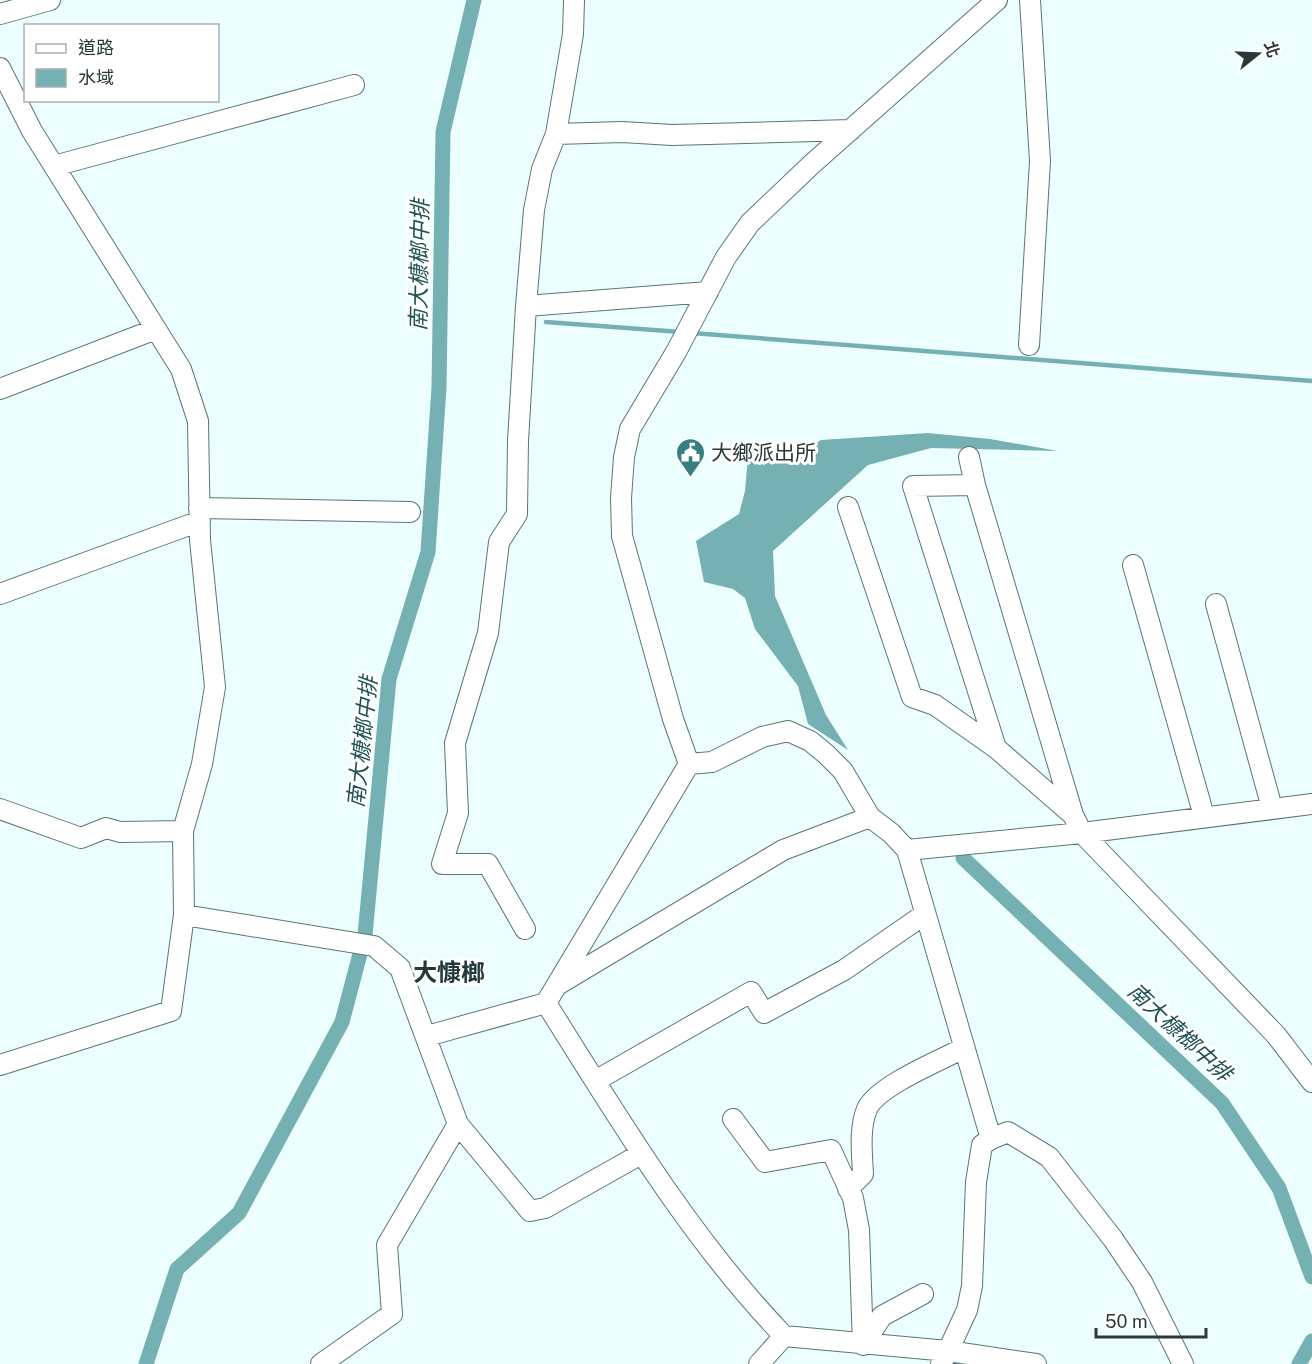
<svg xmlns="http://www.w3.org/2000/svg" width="1312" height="1364" font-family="'Public Sans','Noto Sans TC',sans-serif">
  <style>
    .water { fill: #75b1b2 }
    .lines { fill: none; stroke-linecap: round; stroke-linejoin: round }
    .stream { stroke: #75b1b2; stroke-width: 4.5 }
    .canal { stroke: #75b1b2; stroke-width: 15 }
    .minor-casing { stroke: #5b7575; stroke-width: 22 }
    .minor { stroke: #fff; stroke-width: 20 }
    .labels { text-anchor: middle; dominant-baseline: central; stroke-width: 6; stroke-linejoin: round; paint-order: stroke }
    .poi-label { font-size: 21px; fill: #2c3838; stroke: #fff; text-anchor: start }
    .water-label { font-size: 22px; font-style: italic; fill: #1f5354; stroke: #fff }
    .quarter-label { font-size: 24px; font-weight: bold; fill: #21393a; stroke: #fff }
  </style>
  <rect width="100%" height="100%" fill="#ecfefe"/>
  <path class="water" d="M928,433l62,6 68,12 -127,-3 -63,17 -95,86 2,45 51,119 22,35 -40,-26 -10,-38 -43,-57 -10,-31 -12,-9 -29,-7 -8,-41 43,-27 6,-23 4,-45 54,5 18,-11z"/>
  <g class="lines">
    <path class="stream" d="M546,322l135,10
      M692,333l620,48"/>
    <path class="canal" d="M963,858l259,245 57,85 33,89
      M146,1364l31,-95 62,-56 103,-191 23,-87 24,-256 39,-127 11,-165 4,-255 31,-132
      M1299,1364l13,-23"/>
    <defs>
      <path id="minor" d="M0,14l50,-14
        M0,68l32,63 149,238 17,52 2,119 15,147 -13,77 -19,67 1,84 -13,96 -171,54
        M556,134l66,-2 50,3 179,-5
        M54,166l300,-81
        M526,306l8,-96 8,-41 14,-35 17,-100 1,-34
        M1029,345l11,-184 -10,-161
        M0,389l156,-60
        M969,457l6,28 98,330
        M975,485l-62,1 83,262
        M848,507l64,190 23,8 61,43 77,67 9,18 194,202 36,47
        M199,508l211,4
        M1133,565l71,251
        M0,594l200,-73
        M1216,604l56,204
        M689,764l-16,-45 -51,-183 -1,-38 3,-41 6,-28 46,-77 50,-95 24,-34 62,-59 185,-164
        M689,764l23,-2 50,-25 26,-6 22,10 16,13 17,17 27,46 21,16 16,17 175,-17 230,-29
        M0,809l81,29 25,-10 14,4 63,-1
        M907,850l84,289 -9,6 -6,37 -4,104 -5,24 -19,41 88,13
        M184,915l190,31 26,22 58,156 -71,121 5,69 -71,50
        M525,929l-37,-65h-46l16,-51 -3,-70 33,-110 11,-91 18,-28 1,-73 8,-135 182,-14
        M559,984l224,-134 87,-33
        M546,1003c73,116 143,234 238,333
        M427,1036l119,-33 143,-239
        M595,1081l156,-89 13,21 80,-43 81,-56
        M733,1119l32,43 66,-12 22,48 6,32 4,115
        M458,1124l72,87 15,-3 96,-54
        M991,1139l17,-7 41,25 64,82 29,43 41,82
        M848,1189l15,-15c-1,-20 -4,-46 4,-65 10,-23 74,-49 97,-61
        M863,1345l19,-29 41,-22
        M759,1364l25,-28 164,15 -7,13"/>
    </defs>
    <use href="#minor" class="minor-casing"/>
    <use href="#minor" class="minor"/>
  </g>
  <defs>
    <symbol id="civic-pin" viewBox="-11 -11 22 30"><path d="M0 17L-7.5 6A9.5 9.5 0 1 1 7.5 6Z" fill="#378081" stroke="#fff"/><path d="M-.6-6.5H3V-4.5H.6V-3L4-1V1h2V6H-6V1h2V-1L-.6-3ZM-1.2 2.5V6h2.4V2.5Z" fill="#fff"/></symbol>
  </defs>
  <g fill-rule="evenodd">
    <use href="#civic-pin" x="674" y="436" width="33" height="45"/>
  </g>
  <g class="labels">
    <g class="poi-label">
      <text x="711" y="452">大鄉派出所</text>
    </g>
    <g class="water-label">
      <text transform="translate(419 265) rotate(-89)">南大槺榔中排</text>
      <text transform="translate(362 742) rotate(-84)">南大槺榔中排</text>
      <text transform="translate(1180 1032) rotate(43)">南大槺榔中排</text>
    </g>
    <g class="quarter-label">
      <text x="449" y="972">大慷榔</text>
    </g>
  </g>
  <rect x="24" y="24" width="195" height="78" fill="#ffffff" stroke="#abafaf" stroke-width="1.5"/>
  <rect x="36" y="44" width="30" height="9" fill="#ffffff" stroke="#abafaf" stroke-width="1.5"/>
  <text x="78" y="54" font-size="18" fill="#2c3838">道路</text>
  <rect x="36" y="69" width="30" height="18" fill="#75b1b2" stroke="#abafaf" stroke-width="1.5"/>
  <text x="78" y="84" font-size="18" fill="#2c3838">水域</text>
  <g transform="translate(1258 54) rotate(72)" stroke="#ffffff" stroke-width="4.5" paint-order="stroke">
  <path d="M0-4.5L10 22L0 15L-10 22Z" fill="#2c3838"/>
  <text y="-9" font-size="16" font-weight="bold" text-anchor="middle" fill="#2c3838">北</text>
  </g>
  <path d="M1096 1328v9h110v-9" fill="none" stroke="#2c3838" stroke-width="3"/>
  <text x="1105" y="1328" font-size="18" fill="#2c3838" stroke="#ffffff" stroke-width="4.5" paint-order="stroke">50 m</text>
</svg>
